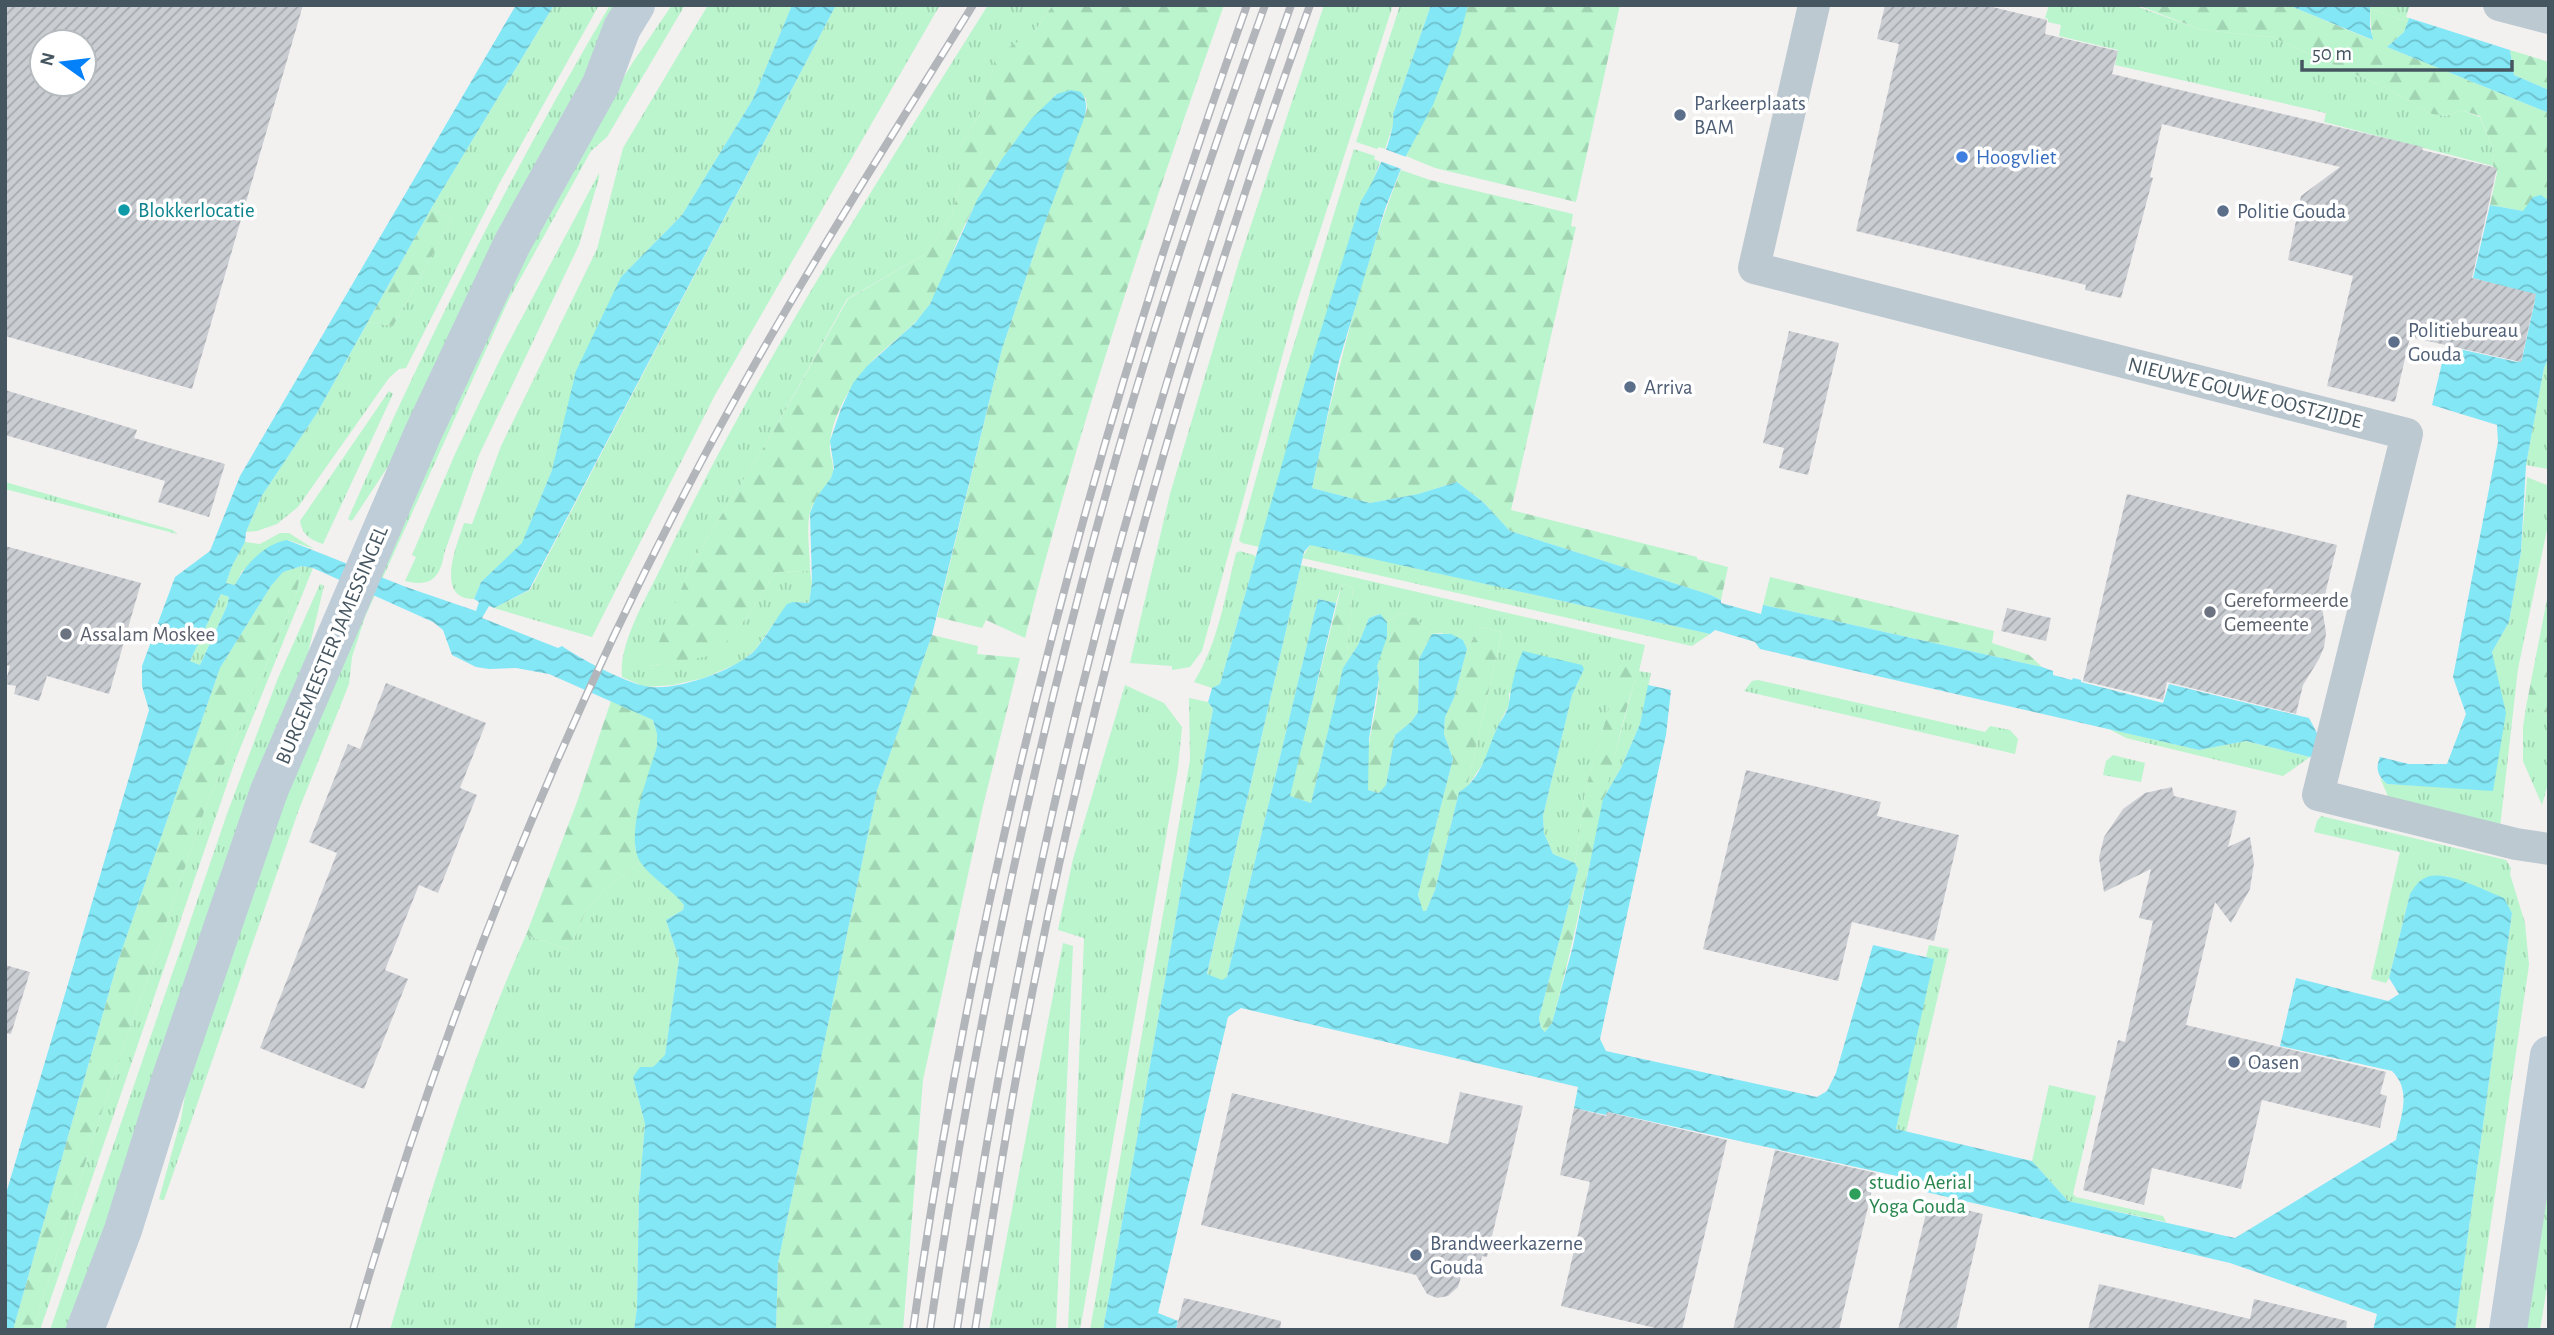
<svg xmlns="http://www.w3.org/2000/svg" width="2554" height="1335" font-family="'Alegreya Sans',sans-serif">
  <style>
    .grass { fill: url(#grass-tufts) }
    .forest { fill: url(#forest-firs) }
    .water { fill: url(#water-waves); fill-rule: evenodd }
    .pier { fill: #f3f0f0 }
    .building { fill: url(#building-hatch); fill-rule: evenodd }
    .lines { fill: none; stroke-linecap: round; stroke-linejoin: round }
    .street { stroke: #bcc9d1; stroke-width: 32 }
    .secondary { stroke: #bfcdd9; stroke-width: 38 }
    .rail-casing { stroke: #b2b6bb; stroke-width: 8 }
    .rail { stroke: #fff; stroke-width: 5; stroke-dasharray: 16; stroke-linecap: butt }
    .service-dot { fill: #5c6f8a; stroke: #fff; stroke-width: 2.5 }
    .shop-dot { fill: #3f7fe0; stroke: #fff; stroke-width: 2.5 }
    .culture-dot { fill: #0f9aa8; stroke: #fff; stroke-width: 2.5 }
    .worship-dot { fill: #6b7280; stroke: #fff; stroke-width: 2.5 }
    .leisure-dot { fill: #2e9e5b; stroke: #fff; stroke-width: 2.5 }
    .labels { text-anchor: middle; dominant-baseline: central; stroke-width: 7; stroke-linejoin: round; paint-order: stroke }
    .service-label { font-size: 21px; fill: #4e5e75; stroke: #fff; text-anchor: start }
    .shop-label { font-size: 21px; fill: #366cbe; stroke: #fff; text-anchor: start }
    .culture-label { font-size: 21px; fill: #0d838f; stroke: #fff; text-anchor: start }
    .street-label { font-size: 21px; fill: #465660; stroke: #fff }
    .worship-label { font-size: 21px; fill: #5b616d; stroke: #fff; text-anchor: start }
    .leisure-label { font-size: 21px; fill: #27864d; stroke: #fff; text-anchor: start }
  </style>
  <defs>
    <pattern id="grass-tufts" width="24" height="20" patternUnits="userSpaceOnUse" patternTransform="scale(1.75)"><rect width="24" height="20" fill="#baf5cd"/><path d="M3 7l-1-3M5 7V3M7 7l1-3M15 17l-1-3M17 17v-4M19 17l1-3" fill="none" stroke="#a1d4b3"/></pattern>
    <pattern id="forest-firs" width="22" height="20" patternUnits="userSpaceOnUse" patternTransform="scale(1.75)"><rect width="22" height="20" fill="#baf5cd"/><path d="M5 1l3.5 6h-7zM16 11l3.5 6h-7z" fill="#a1d4b3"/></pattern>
    <pattern id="water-waves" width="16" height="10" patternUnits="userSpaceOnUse" patternTransform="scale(1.75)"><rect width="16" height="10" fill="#83e7f6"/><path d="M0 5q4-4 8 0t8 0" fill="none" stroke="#6dbecb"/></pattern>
    <pattern id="building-hatch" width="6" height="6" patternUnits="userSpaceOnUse" patternTransform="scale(1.75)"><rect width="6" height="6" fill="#caced3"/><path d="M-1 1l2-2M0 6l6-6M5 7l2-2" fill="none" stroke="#a6aaaf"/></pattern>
  </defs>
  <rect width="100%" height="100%" fill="#f3f0f0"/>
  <path class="grass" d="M554,5h45l-100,179 -93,184 -7,1 -10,9 -91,129 -21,17 -20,7 -11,1 15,-35 56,-84 51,-91 25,4 59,-106 -20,-13z
    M610,5h13l-228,451 -43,65 -4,-2c77,-176 164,-348 262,-514z
    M672,5h13l-78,132 -16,14 -82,148 -144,318 -13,40 -3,27 -51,128 -134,388h-2l-3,-1 22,-80 9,-52 77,-227 216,-504 98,-188 52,-86z
    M708,5h84l-39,94 -71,116 -61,62 -69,193 -30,74 -41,38 -7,17c-40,0 -17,-54 -10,-76l8,1 29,-78 96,-197 26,-101z
    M836,5h104l-225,390 -123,242 -98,-29 36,-18z
    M988,5h65l-19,27 -38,24 -12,50 -24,41v36l-8,32 -27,39 -78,45 -75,135 -79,127 -43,105 65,-12 33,-38 28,-44 34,-1 2,12 -3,20 -16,-1 -17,18 -21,30 -14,12 -37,16 -31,7 -28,2 -23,-10c-4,-35 28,-85 43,-118 92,-192 210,-373 323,-554z
    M1324,5h69l-96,297 -95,349 -12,16 -18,3v-4l-42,-3 40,-169 70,-236z
    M1400,5h31l-38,109 1,8 -9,27 -6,-2 -2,2 -21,-7z
    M2049,5h84l69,25 70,7 116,52 44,25 15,2 14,-6 19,7 14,35 -1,14 -169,-44 2,-9 -211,-48 3,-15 -59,-14 2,-11 -13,-3v-3l-3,-1z
    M2370,5h44l-5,17 -39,-13z
    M1354,149l21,7 -1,3 6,3 -10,27 -9,12 -102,346 -17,-4 -3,-3 47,-170z
    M599,173v5l-20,67 -100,210 -35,99c-4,25 -14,33 -39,27l11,-24 -4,-2 43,-101 47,-99z
    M2549,357v112h-1l-22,-4 18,-97z
    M389,391l4,3 -70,150c-12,-4 -21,-9 -23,-23z
    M2527,477l22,9v34l-31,149 -18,158 -109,-24 -11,-25 7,6 106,6 2,-117 -3,-21 17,-30 12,-70z
    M5,482l168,48 4,4 -172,-45z
    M280,533h9l25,16 -26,-9 -46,31 -7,14 -9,-2 6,-17 13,-24 15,2z
    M1310,545h2l398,89 -18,12 -390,-88z
    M1240,551l16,5 -36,128 -8,4 -18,-6c24,-39 31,-85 42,-129z
    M1301,565l344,80 -6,26 12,2 -11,51 -19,44 -18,31 32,-120 -11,-21 -38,129 -11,76 -22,-9 -9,-21 -1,-17 29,-121 12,-26 -75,24v12l-13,25 -7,25 -22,32 35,-155 -22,-5 -13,22 -4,-9 -22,-7 -9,1 -16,-15 -14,-7 -15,10 -8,-8 -10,4 -11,27 -15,23 4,-15 6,-66 -11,-3 -6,19 -18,-4 -91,378 -5,4 -15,-6z
    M302,566l11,2 -78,193 -195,569h-7l63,-201 109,-320 91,-214z
    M320,584l4,2 -16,67 -236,677h-22l178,-519 50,-133z
    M221,594l8,3 -2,9 -27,59 -10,-4z
    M1758,680l227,52 5,-6 20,4 8,9 -3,15 -271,-63 8,-10z
    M1125,685l39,18 18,24 -4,41 -98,562h-12l16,-392 -26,-8 15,-71z
    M1189,698l19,4 5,7 -110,621h-13l100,-570z
    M2526,707l23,7v66l-7,25 -19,-44v-34z
    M2109,729l90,21 47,-9 64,16 -27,19 -157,-38z
    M2113,755l32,8 -4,19 -38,-7 3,-14z
    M2321,816l185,44 5,8 -1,6 15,49 4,42 -54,365h-20l57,-417 -9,-15 -57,-22 -36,18 -21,84 -3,5 -15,-4 29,-127 -86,-20 3,-11z
    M641,862l33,30 10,13 -1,5 -17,10 13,39 -14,97 -12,11 -20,10 12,47 -6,70 -2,113 -3,23h-244c39,-134 79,-267 136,-395l43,15 18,-41 19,-21z
    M1063,943l10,3 -17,384h-67z
    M1929,945l20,4 -43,183 -10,-3 37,-170 -7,-2z
    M2049,1085l47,11 -23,98 3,3 87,19 3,6 -98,-21 -36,-40z
    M2549,1185v89l-9,56h-22z"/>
  <path class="forest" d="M1053,5h171c-74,209 -145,418 -199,633l-39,-18 -4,8 -45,-11 65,-268 39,-116 46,-124 -1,-11 -29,-4c-41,39 -72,87 -96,139 -11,23 -18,51 -32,72 -17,26 -45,41 -64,64 -16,19 -34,50 -35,76 -1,9 4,17 3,26 -2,15 -19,26 -23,41 -4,18 0,41 0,59l-34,1 -28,44 -33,39 -66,11 44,-105 79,-127 76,-135 77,-45 27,-39 8,-32v-36l24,-41 12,-51 38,-23z
    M1468,5h152l-44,197 -141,-34 -29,-12c26,-49 47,-98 62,-151z
    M2137,5h151l84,35 -2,-31 39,13 -5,10 -17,15 162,66v88l-26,10 -33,-6 7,-32 -4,-7 1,-14 -14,-36 -19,-6 -14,6 -15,-2 -44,-25 -116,-52 -70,-7z
    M2510,50l39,12v28l-35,-15z
    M1401,170l29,10 143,34 -2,12 5,1 -65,283 186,47v2l31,8 -7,33 -10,-5 -201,-64 -27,-29 -26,-20 -39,12 -48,9 -58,-15c23,-108 48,-215 89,-318z
    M432,207l20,13 -59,106 -25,-4z
    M302,566l-6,29 -91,214 -109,320 -63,201h-20l104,-366 103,-296 51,-82 12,-14z
    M1770,577l224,54 -2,12 37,12 13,12 -279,-62z
    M1342,584l11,3 -6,66 -36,150 -22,-7z
    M2549,589v125l-23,-7z
    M1402,612l14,7 16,15 -13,25 -1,53 -7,10 -16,13 -9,51 -7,7 -11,-3c-6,-37 9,-73 11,-109 0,-6 -2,-11 -2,-16 3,-17 11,-23 10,-43z
    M1480,627l22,5 -35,155 -8,5 -24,98 -9,21h-4l-4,-16 35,-136 -9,-25 1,-17 9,-19 13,-49z
    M932,635l46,11 -1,8 43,4 -37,148 -60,274 -20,250h-127l2,-67 99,-472z
    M1624,657l11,22c-33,113 -52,230 -83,344l-7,9 -4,-4 -2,-10 39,-149 -3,-6 11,-76z
    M611,701l42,19 4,14v12l-22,83v18l6,15 -35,26 -19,21 -18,41 -43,-15 51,-133z"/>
  <path class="water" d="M516,5h38l-122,202 -115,206 -56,84 -15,35 -1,10 -13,24 -6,17 9,2c10,-20 29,-41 52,-45l119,47 70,24 3,-9 -5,-3 7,-17 41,-39 30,-73 24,-99 45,-94 61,-62 71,-116 39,-94h44l-307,585 -35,18 -5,-2 -7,12 76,30 4,-2c17,12 62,36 83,40 27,7 93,-16 111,-37 11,-14 20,-30 31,-45l6,-2 16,1 3,-20 -2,-70 6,-15 15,-20 3,-10 -4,-27 11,-32 12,-26 14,-17 48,-43 15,-19 47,-104 25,-41 30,-41 25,-24 14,-4 10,2c8,11 5,20 1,32l-41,109 -39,116 -70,286 -55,156 -99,472 -2,67h-142l3,-23 2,-113 6,-70 -12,-47 7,-10h13l12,-12 14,-96 -13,-39 17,-10 1,-5c-12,-16 -32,-26 -43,-42 -18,-27 8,-88 16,-117v-12l-4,-14 -104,-46 -33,-6 -27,1 -13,-2 -24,-12 -9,-25 -10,-8 -120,-54 -11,-2 -19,6 -12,14 -51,82 -103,296 -104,366h-8v-133l144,-487 -7,-24v-20l33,-89 35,-26 30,-75zM221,594l8,3 -2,9 -27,59 -10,-4z
    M1431,5h37l-8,31 -27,69 -27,51 -21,53 -46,152 -27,127 58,15 48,-9 39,-12 26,20 27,29 201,64 10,5v3l40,11 2,-9 279,62 11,4v4l19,5 1,-2 8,2v2l82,21 6,-19 140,34 9,17 -5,20 -3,2 -64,-16 -47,9 -439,-101 -5,-7 -40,-12 -5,4 -400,-89 -6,7 -3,13 -94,409 15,6 5,-3 91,-378 18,4 -46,193 21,7 32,-135 15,-23 11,-27 11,-4 7,8v15l-10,29 2,13 -10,60 -1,51 11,3 7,-8 9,-50 16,-13 7,-10 1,-53 13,-25h19l12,6 4,9 -13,49 -9,19 -1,17 9,25 -35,136 5,16h3l9,-21 24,-98c23,-13 28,-42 38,-64 4,-8 11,-16 12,-25 3,-19 6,-35 14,-52l59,14 2,4 -12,26 -29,121 1,17 9,21 22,9 3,6 -39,149 2,10 4,4 7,-9 21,-77 30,-147 18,-31 19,-44 8,-39 23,5 -5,45 -66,304 6,12 211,46 10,-6 9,-18 37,-128 61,14 -38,170 136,32 36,40 167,37 161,-98c5,-25 16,-49 -4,-69l-112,-25 16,-68 92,23 11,-7 -10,-16 21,-84c4,-6 8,-13 15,-16 18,-10 60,13 79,20l8,15 -57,417h-82l4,-16 -147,-51 -308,-72 2,-9 -316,-70 -2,3 -32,-7 4,-21 -337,-79 -13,9 -70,296 20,8 -2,9h-73l110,-621 -5,-7 4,-14 8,-4 87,-309 54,-174c12,-17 35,-67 32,-87z
    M2288,5h82v22l3,13z
    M2414,5h104l-8,45 4,25 35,15v23l-162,-66 17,-15z
    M2541,195l8,6v156l-5,11 -18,97 -5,87 -12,70 -17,30 14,61 -13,78 -106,-7c-9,-8 -12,-15 -7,-27l29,7h38l19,-50 -13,-37 45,-235 -1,-17 -65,-20 14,-59 71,16 5,-3 13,-59 -1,-5 -61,-17 17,-73 33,6 10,-14z"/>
  <path class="pier" d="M2410,5h111l-8,46 -107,-34z
    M1382,148l27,10 -5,12 -27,-10z"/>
  <path class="building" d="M5,5h298l-111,384 -187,-53zM42,42h42v42h-42z
    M1885,5h99l63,15 -2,14 73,17 -6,23 311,73 -1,3 75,18 -25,110 64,16 -15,68 -111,-25 -15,65 -68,-16 26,-110 -65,-16 13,-64 39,-29 -178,-43 -12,53 3,1 -32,120 -36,-8 1,-5 -230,-54 43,-187 -22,-5z
    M1789,331l50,12 -31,132 -29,-7 5,-20 -21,-5z
    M5,390l132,40 -3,8 91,26 -16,53 -51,-15 7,-21 -160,-46z
    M2127,494l210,51 -15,62 4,26 -2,14 -5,12 -16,26 -7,29 -129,-32 -4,18 -80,-19z
    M5,546l136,37 -32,111 -62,-18 -8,25 -25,-7 2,-8 -11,-2 5,-18 -5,-1z
    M2007,608l44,10 -5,23 -45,-10z
    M386,683l100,40 -26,65 17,7 -39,98 -19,-8 -34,85 23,9 -44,110 -104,-41 77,-195 -28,-11 39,-98 12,5z
    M1746,770l135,32 -4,14 82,19 -25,106 -82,-19 -14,59 -135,-32z
    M2172,787l2,9 63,15 -9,36 22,-10 4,26 -4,26 -19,34 -16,-21 -29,123 200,47 -6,22 7,2 -7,32 -118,-28 -21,89 -89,-21 -8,37 -61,-15 35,-150 7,2 28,-121 -14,-3 12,-49 -47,23 -5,-34 5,-21 19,-28 22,-16z
    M5,965l25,7 -19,62 -6,-1z
    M1460,1092l63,14 -36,151 -5,-1 -4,17 -15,-3 -5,17 -10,9 -11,2 -10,-4 -11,-19 -215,-50 31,-132 216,51z
    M1574,1108l32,8 1,-4 120,28 -45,190h-18l-103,-24 29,-124 -30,-7z
    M1775,1150l101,23 -37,157h-106z
    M1929,1201l54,13 -27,116h-58z
    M2099,1284l151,35 4,-20 93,22 -1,9h-258z
    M1184,1298l97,23 -1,9h-104z"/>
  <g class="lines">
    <path class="street" d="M1814,5l-60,263 653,166 -89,361 198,49 33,5
      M2499,5l50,13"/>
    <path class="secondary" d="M85,1330l38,-100 42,-135 104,-304 154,-358 89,-189 89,-160 21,-56 14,-23
      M2508,1330l41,-275"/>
    <defs>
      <path id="rail" d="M353,1330c86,-301 202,-592 348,-868 83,-157 179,-307 272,-457
        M913,1330c64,-453 180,-894 334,-1325
        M930,1330c42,-286 101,-569 179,-847 45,-162 99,-320 156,-478
        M957,1330c35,-236 80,-471 140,-701 55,-211 122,-418 194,-624
        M975,1330c19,-123 38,-245 63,-366 66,-326 159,-646 272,-959"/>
    </defs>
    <use href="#rail" class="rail-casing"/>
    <use href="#rail" class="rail"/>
  </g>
  <g class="service-dot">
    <circle cx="1680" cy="115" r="7"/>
    <circle cx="2223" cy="211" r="7"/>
    <circle cx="2394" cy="342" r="7"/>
    <circle cx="1630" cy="387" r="7"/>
    <circle cx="2234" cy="1062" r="7"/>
    <circle cx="1416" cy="1255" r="7"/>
  </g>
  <circle class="shop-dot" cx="1962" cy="157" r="7"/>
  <circle class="culture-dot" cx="124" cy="210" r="7"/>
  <g class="worship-dot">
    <circle cx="2210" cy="612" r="7"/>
    <circle cx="66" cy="634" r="7"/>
  </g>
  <circle class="leisure-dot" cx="1855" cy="1194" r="7"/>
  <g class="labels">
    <g class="service-label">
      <text x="1694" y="103">Parkeerplaats<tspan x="1694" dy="24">BAM</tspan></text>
      <text x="2237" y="211">Politie Gouda</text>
      <text x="2408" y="330">Politiebureau<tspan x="2408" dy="24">Gouda</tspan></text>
      <text x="1644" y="387">Arriva</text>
      <text x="2248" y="1062">Oasen</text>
      <text x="1430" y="1243">Brandweerkazerne<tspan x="1430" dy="24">Gouda</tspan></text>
    </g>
    <g class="shop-label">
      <text x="1976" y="157">Hoogvliet</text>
    </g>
    <g class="culture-label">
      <text x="138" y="210">Blokkerlocatie</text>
    </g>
    <g class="street-label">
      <text transform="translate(2245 393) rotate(14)">NIEUWE GOUWE OOSTZIJDE</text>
      <text transform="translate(332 645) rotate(-67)">BURGEMEESTER JAMESSINGEL</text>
    </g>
    <g class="worship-label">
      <text x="2224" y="600">Gereformeerde<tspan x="2224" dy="24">Gemeente</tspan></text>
      <text x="80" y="634">Assalam Moskee</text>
    </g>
    <g class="leisure-label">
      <text x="1869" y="1182">studio Aerial<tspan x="1869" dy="24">Yoga Gouda</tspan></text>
    </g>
  </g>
  <rect width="2554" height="1335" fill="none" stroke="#465660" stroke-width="14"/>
  <g transform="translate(63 63) rotate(284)"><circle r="33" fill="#ffffff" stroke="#b5bbbf" stroke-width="2"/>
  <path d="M0-5L12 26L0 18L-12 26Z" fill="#0481f9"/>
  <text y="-10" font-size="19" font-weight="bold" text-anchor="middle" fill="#465660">N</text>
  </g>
  <path d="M2302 60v10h210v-10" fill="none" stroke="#465660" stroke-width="3.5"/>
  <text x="2312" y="60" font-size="21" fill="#465660" stroke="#ffffff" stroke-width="5" paint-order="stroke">50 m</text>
</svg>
